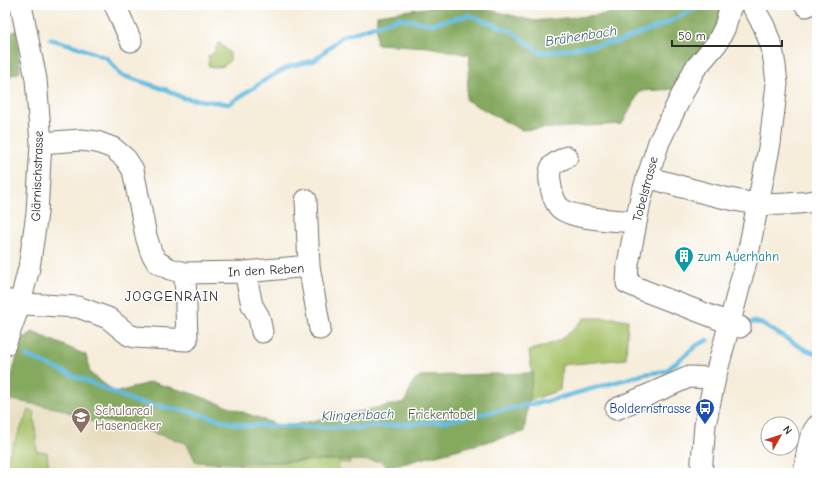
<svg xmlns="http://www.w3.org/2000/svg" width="822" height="478" font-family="'Comic Neue',sans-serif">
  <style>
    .built { fill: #e6daba }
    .green { fill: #a7c36a; stroke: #69774a }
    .forest { fill: #85a95e; stroke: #586a44 }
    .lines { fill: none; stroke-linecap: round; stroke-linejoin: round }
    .stream { stroke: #63bbe0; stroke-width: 4.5 }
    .minor-casing { stroke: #726f69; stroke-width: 23 }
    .minor { stroke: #fff; stroke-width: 21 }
    .labels { text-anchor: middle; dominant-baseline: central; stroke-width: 3; stroke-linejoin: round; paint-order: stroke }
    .street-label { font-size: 13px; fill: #2b2b2b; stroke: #fff }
    .culture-label { font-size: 13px; fill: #0d838f; stroke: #fff; text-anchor: start }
    .transit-label { font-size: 13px; fill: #164399; stroke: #fff; text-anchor: end }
    .education-label { font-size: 13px; fill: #785e54; stroke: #fff; text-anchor: start }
    .park-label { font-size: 13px; fill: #566041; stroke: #fff }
    .water-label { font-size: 14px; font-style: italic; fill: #3f5d6a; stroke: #fff }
    .neighbourhood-label { font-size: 14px; letter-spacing: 1px; fill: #2b2b2b; stroke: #fff }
  </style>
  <rect width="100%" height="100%" fill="#fff"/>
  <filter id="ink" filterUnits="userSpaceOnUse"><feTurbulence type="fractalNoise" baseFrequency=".025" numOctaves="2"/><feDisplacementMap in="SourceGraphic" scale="8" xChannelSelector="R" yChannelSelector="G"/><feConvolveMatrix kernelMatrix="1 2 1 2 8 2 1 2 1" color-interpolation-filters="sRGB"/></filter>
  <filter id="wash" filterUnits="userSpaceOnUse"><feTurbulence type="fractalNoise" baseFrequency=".012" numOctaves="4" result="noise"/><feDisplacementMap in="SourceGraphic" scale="16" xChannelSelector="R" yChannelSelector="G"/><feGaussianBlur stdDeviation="0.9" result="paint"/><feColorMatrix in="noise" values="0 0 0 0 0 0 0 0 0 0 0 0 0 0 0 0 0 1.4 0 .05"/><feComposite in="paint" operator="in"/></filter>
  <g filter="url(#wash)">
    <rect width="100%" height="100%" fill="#f6eddb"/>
    <path class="built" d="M6,399l55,10 27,12 27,4 6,-2 65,20 10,19 144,-2 40,1 1,12h-376v-70z"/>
    <path class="green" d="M219,42l11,11v7l-6,6 -12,2 -4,-3 1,-6 -2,-2 6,-3z
      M584,318h31l13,2 -2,39 -64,6 -2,25 -32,11 4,-28 -3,-22c28,-9 35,-10 55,-33z
      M29,410l5,2 3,40h10l2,21h-43l-1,-10z
      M350,453v10h-12l1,10h-99v-9l66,-3z"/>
    <path class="forest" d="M445,5l49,6 40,10 74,-7 16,-9h111l-20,37 -36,47 -39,2 -18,33 -101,6 -55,-30 4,-45 -42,-8 -52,-3 1,-29z
      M17,30l3,42 -15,6v-42z
      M33,332l53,23 4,18 26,20 35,-11 43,12 89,33 122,-25 8,-20 7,-6 113,-3 -9,59 -137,36 -7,-7 -40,-1 -101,2 1,2 -44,-2 -10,-19 -65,-20 -33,-2 -27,-12 -55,-10 15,-59z"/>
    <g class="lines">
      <path class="stream" d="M50,39l25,7 32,12 14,17 46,15 16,8 46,6 39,-26 13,-7 10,-5 24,-6 26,-23 58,-19 32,6 38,-9 44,17 27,21 78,-11 49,-19 35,-18
        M5,47h4
        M747,324l8,-2 7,2 42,25 13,5
        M27,356l109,46 51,9 53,14 118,3 88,-7 102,-20 97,-27 21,-3 31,-26 11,-5"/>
    </g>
  </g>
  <g filter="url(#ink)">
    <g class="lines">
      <defs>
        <path id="minor" d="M115,5l16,36
          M732,5l-2,3 -5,19 -8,16 -23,27 -35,72 -18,55 -13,67 -1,19 18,8 95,36
          M806,6l1,-1
          M41,143l40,-3 16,2 16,6 13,11 7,11 13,66 5,16 6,10 13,7 15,4 60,-1 64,-6 11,63
          M567,157c-13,6 -19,8 -17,24 1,9 3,19 9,26 13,13 58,13 77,15
          M647,177c36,10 74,22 111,27 19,2 40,-1 59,-3
          M306,200l3,66
          M245,272l7,33 7,12 3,15
          M5,300l20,4 53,3 30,11 21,17 6,2 52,3 -2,-67
          M5,345l15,-42 9,-35 8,-55 4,-70 -5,-64 -15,-74
          M616,409l73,-32 26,1
          M701,473l4,-48 10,-47 33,-124 22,-111 7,-59 -2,-18 -3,-18 -8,-22 -12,-21
          M804,473c3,-15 3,-35 13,-47"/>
      </defs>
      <use href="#minor" class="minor-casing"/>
      <use href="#minor" class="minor"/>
    </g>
  </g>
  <defs>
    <symbol id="building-pin" viewBox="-11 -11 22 30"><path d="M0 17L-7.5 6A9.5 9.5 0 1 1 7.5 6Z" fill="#0f9aa8" stroke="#fff"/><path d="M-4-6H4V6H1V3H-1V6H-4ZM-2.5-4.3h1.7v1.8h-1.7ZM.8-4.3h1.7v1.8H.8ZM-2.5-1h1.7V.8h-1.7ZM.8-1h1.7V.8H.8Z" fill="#fff"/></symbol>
    <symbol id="bus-pin" viewBox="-11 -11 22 30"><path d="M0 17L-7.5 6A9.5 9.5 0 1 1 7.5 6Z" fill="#1a4fb4" stroke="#fff"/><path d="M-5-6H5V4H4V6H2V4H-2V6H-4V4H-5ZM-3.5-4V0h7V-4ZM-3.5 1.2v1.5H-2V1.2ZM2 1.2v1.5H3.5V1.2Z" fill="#fff"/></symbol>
    <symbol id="school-pin" viewBox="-11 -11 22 30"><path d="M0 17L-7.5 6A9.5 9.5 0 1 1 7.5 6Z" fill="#8d6e63" stroke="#fff"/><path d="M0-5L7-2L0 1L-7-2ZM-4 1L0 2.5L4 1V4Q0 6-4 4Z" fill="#fff"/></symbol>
  </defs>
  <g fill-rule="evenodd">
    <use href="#building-pin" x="673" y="245" width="22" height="30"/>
    <use href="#bus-pin" x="694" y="397" width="22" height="30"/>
    <use href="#school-pin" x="70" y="406" width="22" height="30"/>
  </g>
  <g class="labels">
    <g class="street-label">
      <text transform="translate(37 176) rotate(-88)">Glärnischstrasse</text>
      <text transform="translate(645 189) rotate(-75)">Tobelstrasse</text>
      <text transform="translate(266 270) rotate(-3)">In den Reben</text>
    </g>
    <g class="culture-label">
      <text x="698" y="256">zum Auerhahn</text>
    </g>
    <g class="transit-label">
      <text x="691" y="408">Boldernstrasse</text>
    </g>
    <g class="education-label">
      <text x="95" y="410">Schulareal<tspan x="95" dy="15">Hasenacker</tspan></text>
    </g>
    <g class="park-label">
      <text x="442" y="414">Frickentobel</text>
    </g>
    <g class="water-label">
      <text transform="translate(581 36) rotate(-9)">Brähenbach</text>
      <text transform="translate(358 415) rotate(-2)">Klingenbach</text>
    </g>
    <g class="neighbourhood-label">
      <text x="172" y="296">JOGGENRAIN</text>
    </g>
  </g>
  <rect width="822" height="478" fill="none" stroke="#fff" stroke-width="20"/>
  <g transform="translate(780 436) rotate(51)"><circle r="19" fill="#ffffff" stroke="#aaaaaa"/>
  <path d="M0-3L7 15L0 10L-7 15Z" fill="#c8321e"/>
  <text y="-6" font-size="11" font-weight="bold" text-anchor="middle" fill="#2b2b2b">N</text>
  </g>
  <path d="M672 40v6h110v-6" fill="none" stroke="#2b2b2b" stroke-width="2"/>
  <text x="678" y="40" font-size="12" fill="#2b2b2b" stroke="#ffffff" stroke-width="3" paint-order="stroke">50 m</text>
</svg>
